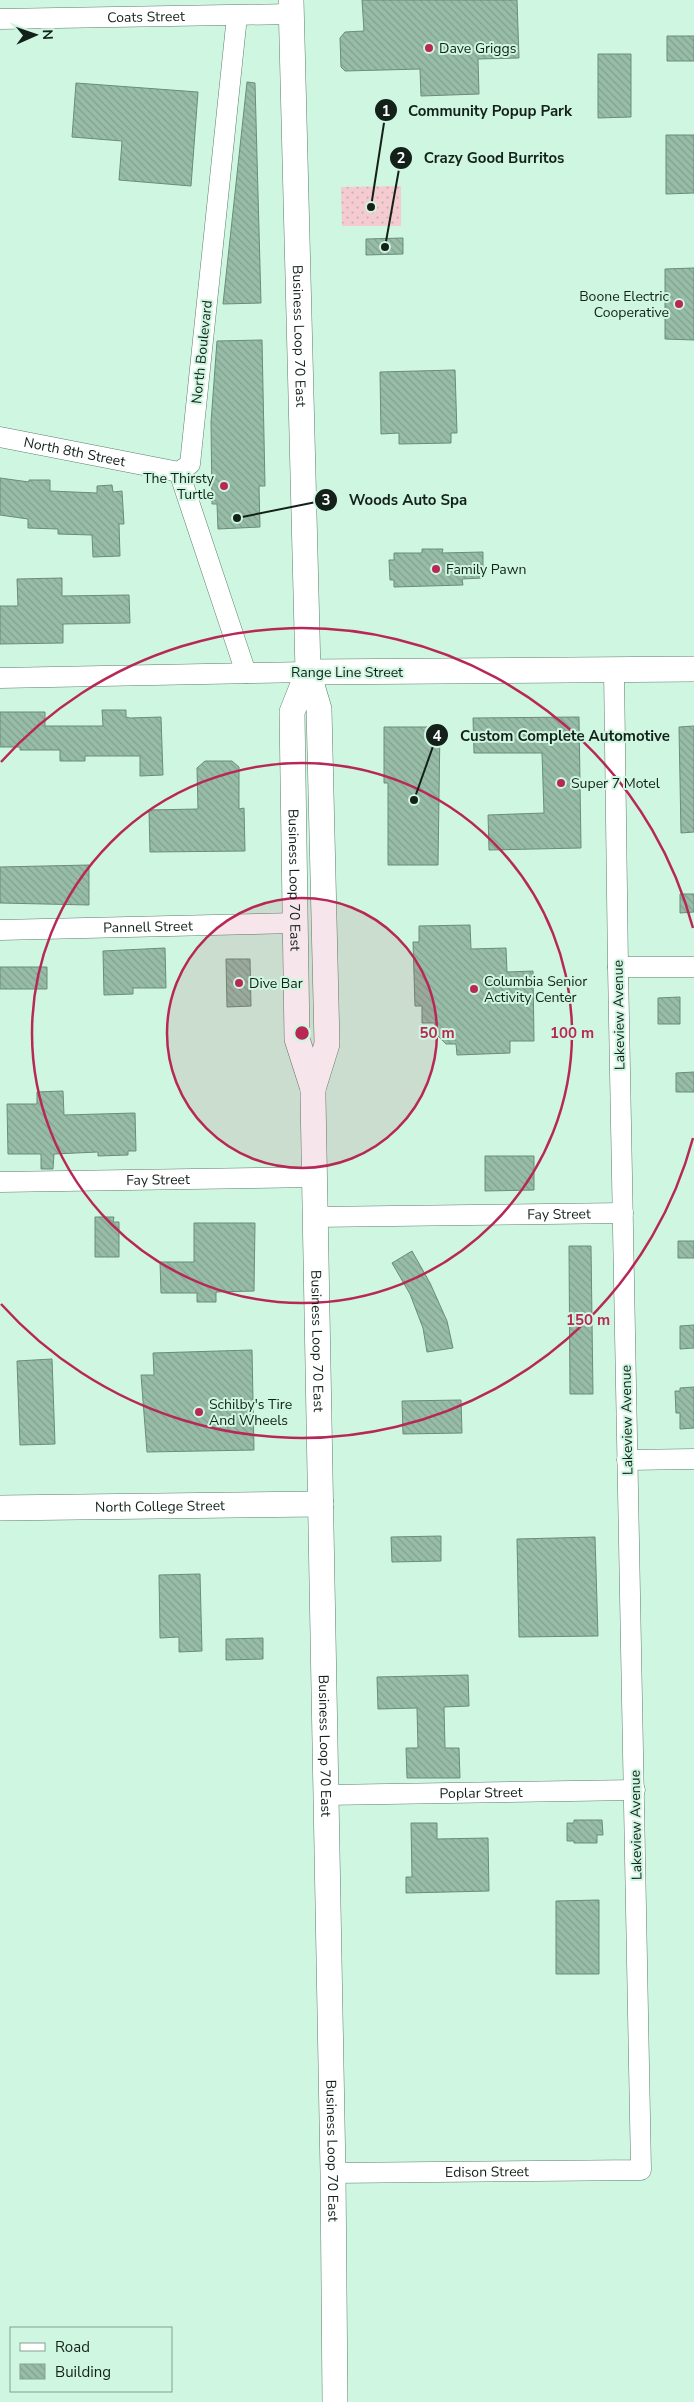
<svg xmlns="http://www.w3.org/2000/svg" width="694" height="2402" font-family="'Nunito Sans',sans-serif">
  <style>
    .grass { fill: url(#grass-dots) }
    .building { fill: url(#building-back-hatch); stroke: #698d79 }
    .lines { fill: none; stroke-linecap: round; stroke-linejoin: round }
    .minor-casing { stroke: #5c7f6c; stroke-width: 21 }
    .major-casing { stroke: #5c7f6c; stroke-width: 26 }
    .minor { stroke: #fff; stroke-width: 20 }
    .major { stroke: #fff; stroke-width: 25 }
    .ring { fill: none; stroke: #b82856; stroke-width: 2.5 }
    .poi-dot { fill: #b82856; stroke: #cff6e0; stroke-width: 2 }
    .labels { text-anchor: middle; dominant-baseline: central; stroke-width: 4; stroke-linejoin: round; paint-order: stroke }
    .street-label { font-size: 14px; fill: #13211a; stroke: #cff6e0 }
    .poi-label { font-size: 14px; fill: #13211a; stroke: #cff6e0; text-anchor: start }
    .centre { fill: #b82856; stroke: #cff6e0; stroke-width: 2.5 }
    .ring-label { font-size: 15px; text-anchor: middle; font-weight: bold; fill: #b82856; stroke: #cff6e0; stroke-width: 4; stroke-linejoin: round; paint-order: stroke }
    .leader { fill: none; stroke: #13211a; stroke-width: 2 }
    .callout-dot { fill: #13211a; stroke: #cff6e0; stroke-width: 2 }
    .mark-label { font-size: 15px; text-anchor: middle; font-weight: bold; fill: #fff }
    .callout-label { font-size: 15px; text-anchor: middle; font-weight: bold; fill: #13211a; stroke: #cff6e0; stroke-width: 4; stroke-linejoin: round; paint-order: stroke }
  </style>
  <defs>
    <pattern id="grass-dots" width="8" height="8" patternUnits="userSpaceOnUse" patternTransform="scale(1.25)"><rect width="8" height="8" fill="#f4cbd1"/><path d="M2 2h.1M6 6h.1" fill="none" stroke="#d0aeb3" stroke-width="1.8" stroke-linecap="round"/></pattern>
    <pattern id="building-back-hatch" width="6" height="6" patternUnits="userSpaceOnUse" patternTransform="scale(1.25)"><rect width="6" height="6" fill="#97bca7"/><path d="M-1 5l2 2M0 0l6 6M5-1l2 2" fill="none" stroke="#81a18f"/></pattern>
  </defs>
  <rect width="100%" height="100%" fill="#cff6e0"/>
  <path class="grass" d="M401,186v40h-59l-1,-39z"/>
  <path class="building" d="M362,0h155l2,58 -41,1 1,35 -58,2 -1,-27 -75,2 -4,-4 -1,-29 5,-6 19,-1z
    M667,36h27v25h-27z
    M598,54h33v63l-33,1z
    M247,82l8,1 6,220 -38,1z
    M76,83l122,9 -7,94 -72,-6 3,-39 -50,-4z
    M666,135h28v58l-28,1z
    M403,238v16l-37,1v-16z
    M694,268v72l-29,-1v-70z
    M262,340l3,146h-6l1,41 -42,2 -1,-25h-5l-1,-82 6,-81z
    M455,370l2,63h-6v10l-52,1v-11l-18,1 -1,-62z
    M0,478l29,4v-2h21v11l47,2v-7l15,-1 1,7 9,-1 2,33h-5l1,32 -27,1 -1,-22 -34,-1v-5l-30,-1v-9l-28,-4z
    M422,549h21l-1,4 41,-1v26l-21,1 1,6 -69,2v-7h-4l-1,-20h5v-7h28z
    M62,578v18l67,-1 1,28 -67,1v19l-63,1v-38h18l-1,-27z
    M102,710h24v7l4,1 31,-1 2,58 -23,1v-20h-55v5h-25v-11h-40v-3h-20v-35h45v14h58z
    M579,717l2,131 -92,2 -1,-35 56,-2 -2,-60h-68l-1,-35z
    M694,726v106l-13,1 -2,-106z
    M384,727h56l-2,138h-50v-82h-4z
    M205,761h27l7,6v42l5,-1 1,43 -95,1 -1,-42 49,-1 -1,-41z
    M89,865v40l-89,-2v-36z
    M680,894h14v18l-14,1z
    M470,925l1,24 35,-1 1,24 26,-1 1,70h-24v12l-53,2 -1,-11h-10l-11,-11v-10h-13v-17h-7l-2,-64h6v-16z
    M165,948l1,40h-33v6l-29,1 -1,-44z
    M226,959h24l1,47 -24,1z
    M0,967h47v22h-47z
    M680,997v27h-22v-26z
    M694,1072v20h-18v-19z
    M63,1091l1,24 71,-2 1,38h-8v4l-30,1v-4l-44,2 -1,15h-12v-15h-33l-1,-50h30v-12z
    M485,1156h49v34l-49,1z
    M95,1217h19l-1,5h6v35h-24z
    M194,1223h61l-1,68 -38,1v10h-19v-9h-36l-1,-31h34z
    M678,1241h16v17h-16z
    M569,1246h22l2,148h-23z
    M412,1251l18,32 17,38 6,27 -26,4 -4,-24 -13,-34 -18,-31z
    M694,1325v23l-14,1v-23z
    M252,1350l2,100 -107,2 -6,-77h13l-1,-22z
    M52,1359l3,85 -35,1 -3,-84z
    M694,1387v41l-14,1v-16h-4l-1,-22h5v-3z
    M461,1400l1,33 -59,1 -1,-33z
    M441,1536v25l-49,1 -1,-25z
    M595,1537l3,99 -79,1 -2,-98z
    M200,1574l2,77 -23,1v-15l-19,1 -1,-63z
    M263,1638v21l-37,1v-21z
    M468,1675l1,31 -25,1 1,41h14l1,30h-53l-1,-30h12l-1,-40 -39,1 -1,-32z
    M574,1820h28l1,15h-6v8h-23v-2h-7v-18h7z
    M411,1823h26v16l51,-1 1,53 -83,2v-16h6z
    M599,1900v74h-43v-73z"/>
  <g class="lines">
    <defs>
      <g id="minor">
        <path d="M237,16l-47,448 -11,8 67,201"/>
        <path id="s1" d="M0,19l292,-5"/>
        <path id="s2" d="M0,437l179,35"/>
        <path d="M0,678l308,-6"/>
        <path id="s3" d="M0,930l296,-7"/>
        <path d="M618,967h76"/>
        <path id="s4" d="M0,1182l315,-5"/>
        <path id="s5" d="M315,1217l308,-4"/>
        <path d="M627,1460l67,-1"/>
        <path id="s6" d="M326,1795l309,-5"/>
        <path id="s7" d="M333,2173l308,-3 -23,-1203 -4,-296"/>
      </g>
      <g id="major">
        <path id="s8" d="M291,0l17,672 11,37 8,335 -14,45v8l20,1076 2,229"/>
        <path id="s9" d="M308,672l-16,40 5,327 16,50"/>
        <path d="M308,672l386,-3"/>
        <path id="s10" d="M0,1508l321,-4"/>
      </g>
    </defs>
    <use href="#minor" class="minor-casing"/>
    <use href="#major" class="major-casing"/>
    <use href="#minor" class="minor"/>
    <use href="#major" class="major"/>
  </g>
  <circle cx="302" cy="1033" r="135" fill="#b82856" fill-opacity=".12"/>
  <g class="ring">
    <circle cx="302" cy="1033" r="135"/>
    <circle cx="302" cy="1033" r="270"/>
    <path d="M693 1138A405 405 0 0 1 1 1304M1 762A405 405 0 0 1 693 928"/>
  </g>
  <g class="poi-dot">
    <circle cx="429" cy="48" r="5"/>
    <circle cx="679" cy="304" r="5"/>
    <circle cx="224" cy="486" r="5"/>
    <circle cx="436" cy="569" r="5"/>
    <circle cx="561" cy="783" r="5"/>
    <circle cx="239" cy="983" r="5"/>
    <circle cx="474" cy="989" r="5"/>
    <circle cx="199" cy="1412" r="5"/>
  </g>
  <g class="labels">
    <g class="street-label">
      <text stroke="none"><textPath href="#s1" startOffset="146">Coats Street</textPath></text>
      <text stroke="none"><textPath href="#s8" startOffset="336">Business Loop 70 East</textPath></text>
      <text transform="translate(202 352) rotate(-84)">North Boulevard</text>
      <text stroke="none"><textPath href="#s2" startOffset="76">North 8th Street</textPath></text>
      <text x="347" y="672">Range Line Street</text>
      <text stroke="none"><textPath href="#s9" startOffset="211">Business Loop 70 East</textPath></text>
      <text stroke="none"><textPath href="#s3" startOffset="148">Pannell Street</textPath></text>
      <text transform="translate(619 1015) rotate(-91)">Lakeview Avenue</text>
      <text stroke="none"><textPath href="#s4" startOffset="158">Fay Street</textPath></text>
      <text stroke="none"><textPath href="#s5" startOffset="244">Fay Street</textPath></text>
      <text stroke="none"><textPath href="#s8" startOffset="1345">Business Loop 70 East</textPath></text>
      <text transform="translate(627 1420) rotate(-91)">Lakeview Avenue</text>
      <text stroke="none"><textPath href="#s10" startOffset="160">North College Street</textPath></text>
      <text stroke="none"><textPath href="#s8" startOffset="1750">Business Loop 70 East</textPath></text>
      <text stroke="none"><textPath href="#s6" startOffset="155">Poplar Street</textPath></text>
      <text transform="translate(636 1825) rotate(-91)">Lakeview Avenue</text>
      <text stroke="none"><textPath href="#s8" startOffset="2155">Business Loop 70 East</textPath></text>
      <text stroke="none"><textPath href="#s7" startOffset="154">Edison Street</textPath></text>
    </g>
    <g class="poi-label">
      <text x="439" y="48">Dave Griggs</text>
      <text x="669" y="296" text-anchor="end">Boone Electric<tspan x="669" dy="16">Cooperative</tspan></text>
      <text x="214" y="478" text-anchor="end">The Thirsty<tspan x="214" dy="16">Turtle</tspan></text>
      <text x="446" y="569">Family Pawn</text>
      <text x="571" y="783">Super 7 Motel</text>
      <text x="484" y="981">Columbia Senior<tspan x="484" dy="16">Activity Center</tspan></text>
      <text x="249" y="983">Dive Bar</text>
      <text x="209" y="1404">Schilby's Tire<tspan x="209" dy="16">And Wheels</tspan></text>
    </g>
  </g>
  <circle cx="302" cy="1033" r="8" class="centre"/>
  <g class="ring-label">
    <text x="437" y="1038">50 m</text>
    <text x="572" y="1038">100 m</text>
    <text x="588" y="1325">150 m</text>
  </g>
  <path class="leader" d="M371 207L386 110M385 247L401 158M237 518L326 500M414 800L437 735"/>
  <g class="callout-dot">
    <circle cx="371" cy="207" r="5"/>
    <circle cx="385" cy="247" r="5"/>
    <circle cx="237" cy="518" r="5"/>
    <circle cx="414" cy="800" r="5"/>
    <circle cx="386" cy="110" r="12"/>
    <circle cx="401" cy="158" r="12"/>
    <circle cx="326" cy="500" r="12"/>
    <circle cx="437" cy="735" r="12"/>
  </g>
  <g class="mark-label">
    <text x="386" y="116">1</text>
    <text x="401" y="163">2</text>
    <text x="326" y="505">3</text>
    <text x="437" y="741">4</text>
  </g>
  <g class="callout-label">
    <text x="490" y="116">Community Popup Park</text>
    <text x="494" y="163">Crazy Good Burritos</text>
    <text x="408" y="505">Woods Auto Spa</text>
    <text x="565" y="741">Custom Complete Automotive</text>
  </g>
  <rect x="10" y="2327" width="162" height="65" fill="#cff6e0" stroke="#84a191"/>
  <rect x="20" y="2343" width="25" height="8" fill="#ffffff" stroke="#84a191"/>
  <text x="55" y="2352" font-size="15" fill="#13211a">Road</text>
  <rect x="20" y="2364" width="25" height="15" fill="url(#building-back-hatch)" stroke="#84a191"/>
  <text x="55" y="2377" font-size="15" fill="#13211a">Building</text>
  <g transform="translate(35 35) rotate(88)" stroke="#cff6e0" stroke-width="4" paint-order="stroke">
  <path d="M0-4L9 19L0 12L-9 19Z" fill="#13211a"/>
  <text y="-8" font-size="14" font-weight="bold" text-anchor="middle" fill="#13211a">N</text>
  </g>
</svg>
